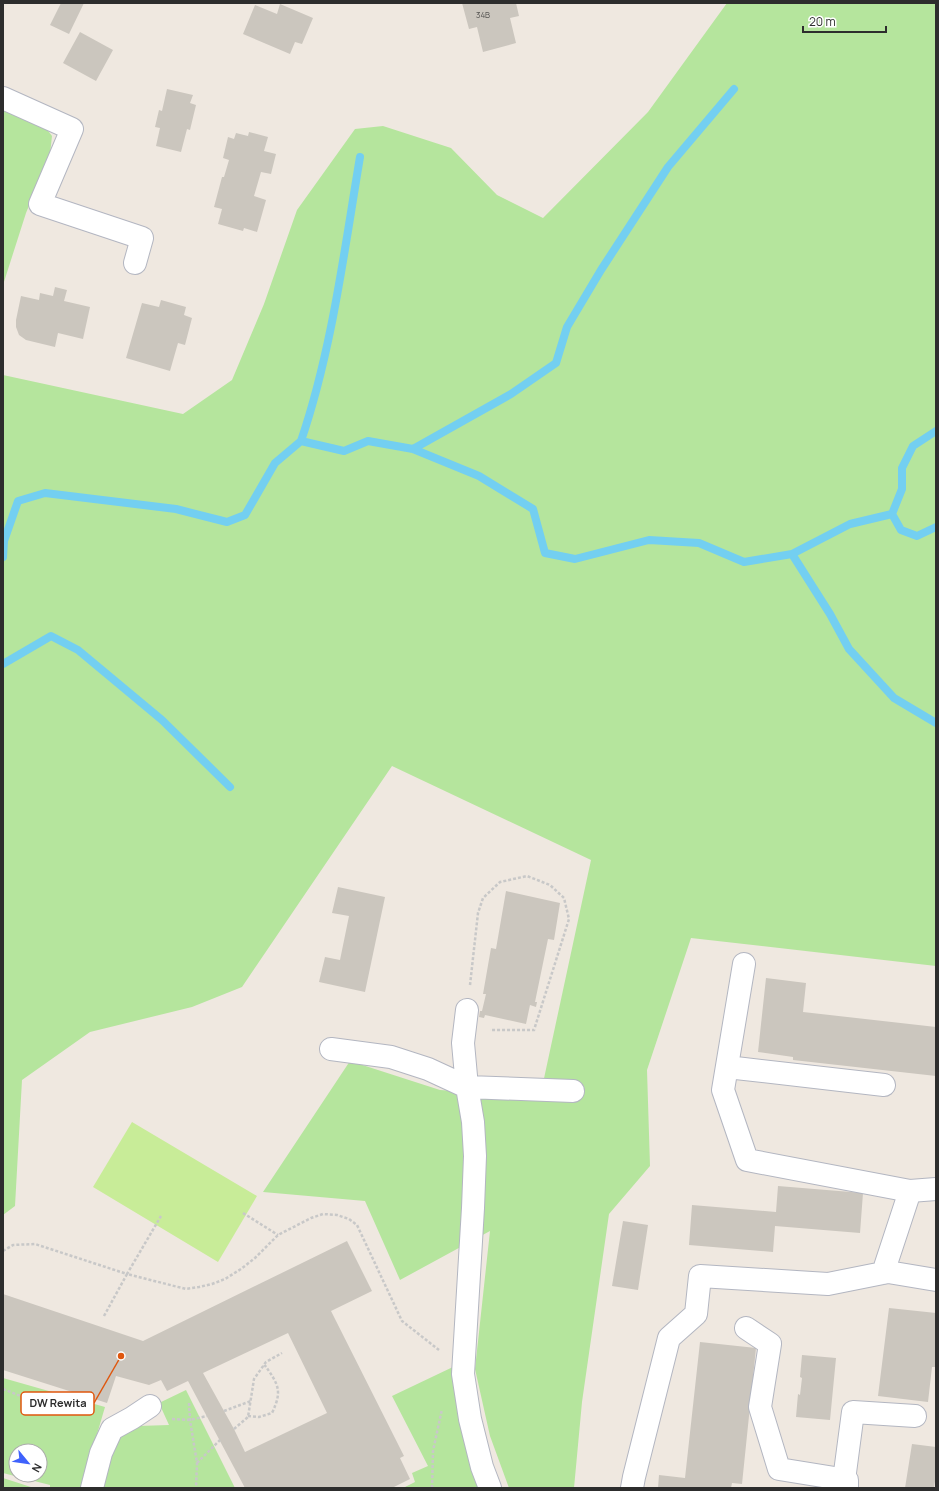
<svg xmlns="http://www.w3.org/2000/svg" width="939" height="1491" font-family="Manrope,sans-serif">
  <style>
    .green { fill: #b5e59d; fill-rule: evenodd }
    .pitch { fill: #c8ec98 }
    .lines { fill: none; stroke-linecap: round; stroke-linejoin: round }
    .stream { stroke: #73cff1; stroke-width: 8 }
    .building { fill: #cbc6be; fill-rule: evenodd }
    .minor-casing { stroke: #b3b6c1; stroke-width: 24 }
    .path { stroke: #c8c8c8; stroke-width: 2.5; stroke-dasharray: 3 2; stroke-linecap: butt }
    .minor { stroke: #fff; stroke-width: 22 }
    .labels { text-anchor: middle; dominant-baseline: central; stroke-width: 4; stroke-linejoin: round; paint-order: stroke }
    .number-label { font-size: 8px; fill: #545351 }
    .leader { fill: none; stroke: #df570e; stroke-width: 1.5 }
    .callout-dot { fill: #df570e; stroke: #fff; stroke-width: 1.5 }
    .callout { fill: #fff; stroke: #df570e; stroke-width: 1.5 }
    .callout-label { font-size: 11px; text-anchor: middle; font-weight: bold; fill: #2d2d2d }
  </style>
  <rect width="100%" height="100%" fill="#efe8e0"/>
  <path class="green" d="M727,3h209v963l-245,-28 -44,132 3,96 -41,48 -27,188 -8,86h-65l-19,-52 -15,-67 15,-138 -90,49 -35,-79 -102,-9 87,-131 90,29 100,7 51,-237 -199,-94 -150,221 -50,20 -102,25 -68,48 -7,126 -12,9v-840l180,39 49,-34 32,-76 33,-94 58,-81 28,-3 68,22 46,47 46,23 105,-106z
    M3,104l39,19 10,13 -2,18 -24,59 -23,72z
    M455,1366l27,122h-79l12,-6 -3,-9 16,-7 -36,-70z
    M3,1378l102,29 -10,34 43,-15 31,-1 -10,-22 27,-13 49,98h-185v-3l-47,-12zM16,1451h24v24h-24z
    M3,1478l31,10h-31z"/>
  <path class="pitch" d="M132,1122l125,74 -39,66 -125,-75z"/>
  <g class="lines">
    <path class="stream" d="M301,441c31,-91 43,-189 59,-284
      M413,449l98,-55 45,-31 11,-36 34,-57 67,-103 66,-78
      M892,514l10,-25v-21l11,-22 23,-15
      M792,554l38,60 19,35 45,49 42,25
      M3,557l1,-16 14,-40 27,-8 131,16 51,13 18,-7 30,-52 26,-22 43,10 24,-10 45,8 66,27 54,33 12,44 30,6 74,-19 50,3 45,19 48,-8 58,-30 42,-10 9,16 16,6 19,-9
      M3,664l48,-28 27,14 84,70 68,67"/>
  </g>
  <path class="building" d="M61,3h23l-15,31 -19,-9z
    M462,3h54l3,13 -9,2 6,25 -33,9 -6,-25 -8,2z
    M280,4l33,14 -11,26 -7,-2 -5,12 -47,-20 12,-29 22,9z
    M80,32l33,18 -17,31 -33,-18z
    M167,89l26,6 -3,8 6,2 -6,25 -3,-1 -6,23 -25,-6 4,-18 -5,-1 4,-17 3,1z
    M249,132l19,5 -4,14 12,3 -5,20 -10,-2 -7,24 12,4 -9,32 -13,-4 -1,3 -25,-7 4,-15 -8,-2 8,-30h2l5,-17 -6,-2 5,-21 6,2 2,-6 12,3z
    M55,287l12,3 -3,11 26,6 -7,32 -25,-6 -3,14 -29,-7 -7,-5 -3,-8v-7l5,-24 18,4 1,-7 13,3z
    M161,300l25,7 -2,8 8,3 -7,27 -7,-2 -8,28 -44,-13 16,-55 17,4z
    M338,887l47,10 -20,95 -46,-10 6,-25 15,3 9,-44 -17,-3z
    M506,891l54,12 -6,37 -6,-1 -13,63h2l-1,5 -6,-2 -4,19 -41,-9 -1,3 -5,-1 1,-6h2l4,-17h-3l8,-46 5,1z
    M766,978l40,5 -3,29 133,15v49l-143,-16v-3l-35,-5z
    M778,1186l85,7 -3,40 -85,-7 -2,26 -84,-7 3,-40 84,7z
    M623,1221l25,4 -10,65 -26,-4z
    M347,1241l25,50 -41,20 73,145 -4,2 10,21 -18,9h-147l-57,-107 -21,10 -6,-11 -12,5 -33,-9 -9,27 -104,-33v-76l140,47zM288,1333l39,80 -82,39 -11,-23 -31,-56z
    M889,1308l47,5v54h-4l-4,35 -50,-6z
    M700,1342l56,6 -14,136 -10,-1 -1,5h-73l1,-13 26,3z
    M802,1355l34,3 -6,62 -34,-3 2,-23 2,1 2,-17 -2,-1z
    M912,1444l24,3v28l-2,13h-29z"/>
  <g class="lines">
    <defs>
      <path id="minor" d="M3,98l69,31 -32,75 102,34 -7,25
        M744,964l-21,126 24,70 163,31 -27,82
        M467,1010l-4,33 4,44 6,35 2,34 -2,52 -10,166 7,45 12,48 8,21
        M331,1049l60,8 37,12 39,18 106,4
        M727,1067l157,18
        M910,1191l26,-2
        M746,1328l24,16 -10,63 19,62 68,11v8
        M844,1480l9,-68 62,4
        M92,1488l9,-35 11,-24 20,-11 18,-12
        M632,1488l2,-11 35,-139 27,-24 4,-38 128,8 60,-12 48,8"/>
    </defs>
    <use href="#minor" class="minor-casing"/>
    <path class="path" d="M470,985l8,-72 5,-15 17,-16 27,-6 23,9 14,13 5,21 -35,111h-44
      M243,1213l35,22
      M3,1251l10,-6 22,-1 92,30 34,-58
      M104,1316l23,-42 59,15 13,-2 13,-3 13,-5 16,-10 14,-11 23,-23 33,-17 12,-4 14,1 12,4 8,6 45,96 37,29
      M3,1389l30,12 61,10
      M189,1403l1,17 7,43 -1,25
      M224,1411l27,-10
      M248,1416l11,1 13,-4c11,-23 6,-29 -8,-49
      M172,1419l18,1 17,-4
      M234,1429l14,-12 6,-38 12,-17 16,-9
      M197,1463l23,-23
      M432,1488l1,-37 9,-42"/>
    <use href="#minor" class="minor"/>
  </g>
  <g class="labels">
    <g class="number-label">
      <text x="483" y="14">34B</text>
    </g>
  </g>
  <path class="leader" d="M121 1356L94 1403"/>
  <circle class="callout-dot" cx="121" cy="1356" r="4"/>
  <rect class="callout" x="21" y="1392" width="73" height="23" rx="4"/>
  <g class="callout-label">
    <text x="58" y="1407">DW Rewita</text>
  </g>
  <rect width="939" height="1491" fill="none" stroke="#2d2d2d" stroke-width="8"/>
  <g transform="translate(28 1463) rotate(119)"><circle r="19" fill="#ffffff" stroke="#ababab"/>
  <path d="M0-3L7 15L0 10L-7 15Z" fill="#3f62fc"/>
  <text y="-6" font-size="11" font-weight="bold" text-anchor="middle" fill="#2d2d2d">N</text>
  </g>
  <path d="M803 26v6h83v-6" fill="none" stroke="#2d2d2d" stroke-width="2"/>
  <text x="809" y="26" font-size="12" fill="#2d2d2d" stroke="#ffffff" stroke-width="3" paint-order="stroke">20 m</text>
</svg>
